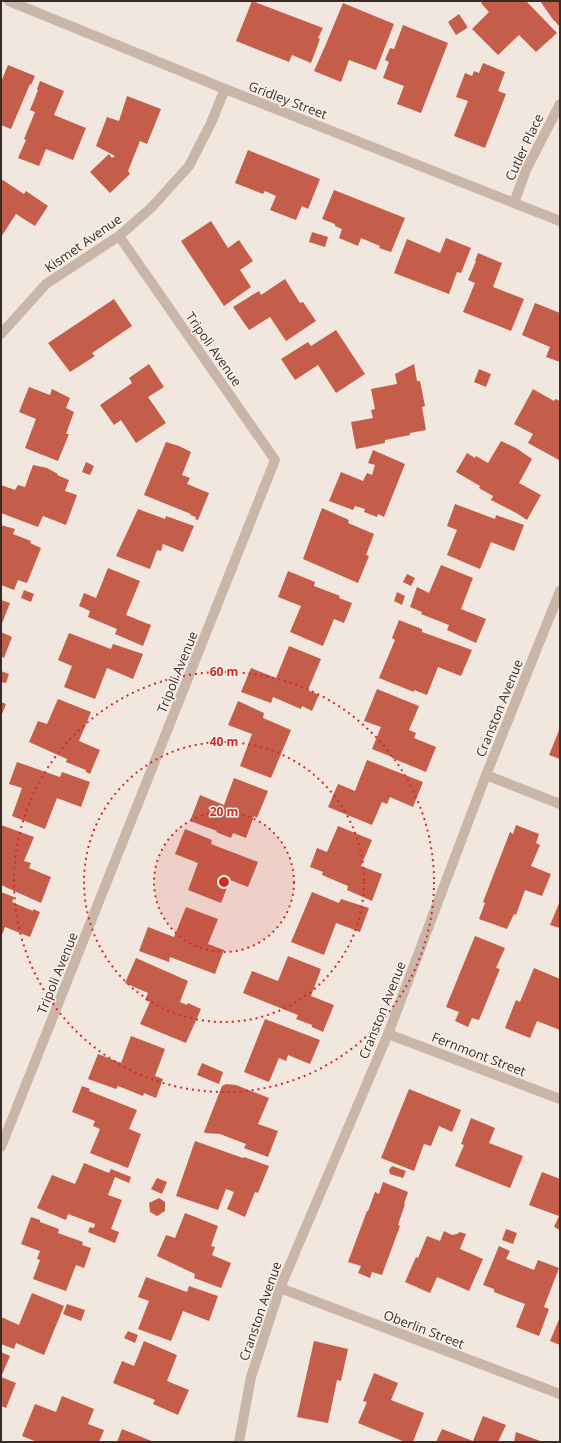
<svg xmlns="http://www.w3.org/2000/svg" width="561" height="1443" font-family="'Open Sans',sans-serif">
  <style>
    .building { fill: #c45d49 }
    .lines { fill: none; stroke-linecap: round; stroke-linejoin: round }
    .street { stroke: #cab6a9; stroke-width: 10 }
    .ring { fill: none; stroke: #d62828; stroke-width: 2; stroke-dasharray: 2 4 }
    .labels { text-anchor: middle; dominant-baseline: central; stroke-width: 3; stroke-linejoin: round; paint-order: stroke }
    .street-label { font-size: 13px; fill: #382c29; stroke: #faf1ea }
    .centre { fill: #d62828; stroke: #faf1ea; stroke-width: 2 }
    .ring-label { font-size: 12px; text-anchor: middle; font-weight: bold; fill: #d62828; stroke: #faf1ea; stroke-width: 3; stroke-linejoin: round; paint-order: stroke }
  </style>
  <rect width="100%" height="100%" fill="#f2e7de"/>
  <path class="building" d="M252,1l71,27 -5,10 2,1 -9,24 -19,-8 -3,7 -53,-21z
    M483,1h43l31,32 -21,19 -17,-17 -21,20 -26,-26 17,-17 -8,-9z
    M540,1h20v25h-1l-4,-5h-1z
    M343,3l51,21 -18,46 -27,-10 -8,22 -27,-11 12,-27z
    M459,14l8,12v2l-11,7 -8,-13z
    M403,25l45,18 -27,70 -24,-9 7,-18 -21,-8 6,-16 -4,-2 5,-12 4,1z
    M483,63l22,9 -7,19 8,3 -21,54 -31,-12 14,-35 -12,-4 9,-24 7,3 2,-5 5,2z
    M8,65l27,11 -4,9 -1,-1 -19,45 -10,-4v-43z
    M40,81l24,10 -10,24 32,13 -13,32 -27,-11 -7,17 -21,-8 8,-18 -2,-1 11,-27 -5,-2 8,-20 -1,-1z
    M127,96l34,13 -14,35 -7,-3 -12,30 2,3 -20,19 -20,-21 19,-18 3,4 3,-2 -19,-10 11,-29 12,4z
    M248,150l72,29 -12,30 -6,-3 -6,14 -26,-10 6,-14 -11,-5 -2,3 -28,-11z
    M1,179l23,15 2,-3 22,15 -13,20 -19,-12 -15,23z
    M334,190l71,28 -14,34 -12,-4 1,-2 -19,-8 -3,8 -19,-8 3,-9 -7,-3v-2l-13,-5z
    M211,221l17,27 11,-8 14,21 -13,9 11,17 -27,19 -43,-65z
    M312,232l16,5 -3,10 -16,-5z
    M446,238l25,10 -10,25 -4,-1 -8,22 -55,-21 13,-34 33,14z
    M478,253l24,10 -9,24 31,12 -13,32 -48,-19 12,-29 -7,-3 8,-19h-1z
    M285,279l15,24 3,-1 13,19 -30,20 -16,-24 -21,13 -16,-23 26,-16 2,4z
    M114,299l18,27 -40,27 3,3 -25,16 -22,-29z
    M535,303l25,10v49l-14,-5 4,-10 -28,-12z
    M336,330l29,44 -29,19 -18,-28 -23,15 -14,-21 27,-17 3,4z
    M149,364l15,23 -16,10 18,26 -30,20 -15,-23 -7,5 -14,-20 32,-22 -3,-5z
    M414,364l3,17h3l5,25 -3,1 4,23 -16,3v2l-25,5v3l-29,6 -5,-27 22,-4 -2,-8 4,-1 -4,-20 26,-5 -2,-10z
    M479,369l12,5 -5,13 -12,-5z
    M29,387l21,8 2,-6 18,9 -4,10 8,4 -8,22h3l-11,27 -33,-13 11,-29 -17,-7z
    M533,389l21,12 1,-2 5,2 -1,59 -31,-17 5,-9 -19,-10z
    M501,441l15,7 16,11 -13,24 22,12 -14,25 -9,-6 -27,-14 2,-4 -14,-8 1,-2 -24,-14 11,-19 8,5 1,-2 12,7z
    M166,442l13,4 12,6 -9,23 8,3 -3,6 22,9 -11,27 -3,-1 1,-2 -6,-2 1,-1 -47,-19z
    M373,450l32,14 -21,53 -6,-3 -1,3 -13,-5 1,-3 -10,-3 -2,4 -24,-9 12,-29 22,9 4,-8 5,2 3,-10 -7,-2z
    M86,462l8,4 -4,9 -8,-3z
    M33,465l14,3 11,6 -1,1 12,5 -4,11 12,4 -11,30 -23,-9 -5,11 -37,-14v-28l14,5 3,-5 7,2z
    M455,504l40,15 1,-4 28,10 -10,26 -23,-9 -11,27 -33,-14 10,-25 -10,-4z
    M322,508l27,12 -1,3 26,11 -8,21 3,1 -11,27 -55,-24z
    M138,509l27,10 1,-3 28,10 -11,26 -20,-8 -2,7 -4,-1 -7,19 -34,-13z
    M1,525l14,4 -2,5 18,7 -1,2 11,5 -14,35 -9,-3 -4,10 -13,-5z
    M441,565l32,13 -12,31 25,10 -10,24 -29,-13 2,-5 -28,-11 1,-2 -12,-5 7,-20 12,6z
    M108,568l32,13 -14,34 25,10 -8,21 -28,-12 2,-5 -29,-12 2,-6 -11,-5 5,-13 12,5z
    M288,571l27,11 -1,4 26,10 -1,2 13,5 -8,20 -10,-4 -11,27 -33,-14 11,-26 -23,-9z
    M407,574l8,4 -4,8 -8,-4z
    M24,590l10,4 -3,8 -10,-4z
    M397,592l8,4 -3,9 -8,-4z
    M1,600l9,3 -9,23z
    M399,620l23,9v3l50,18 -11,26 -23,-9 -11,28 -13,-5v2l-35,-14 16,-38 -3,-2z
    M1,632l11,5 -8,21 -3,-2z
    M69,633l42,16 2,-5 30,10 -10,25 -26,-11 -12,31 -31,-12 8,-21 -14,-6z
    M289,646l32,13 -13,31 11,5 -7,16 -10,-5 -1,3 -28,-12 -2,6 -30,-11 10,-24 25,10z
    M1,671l8,3 -3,9 -5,-1z
    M377,689l42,17 -10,24 7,3 -2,5 22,9 -10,25 -34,-14v-1l-20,-8 9,-22 -17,-6z
    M58,699l33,13 -12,29 21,9 -10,24 -4,-2v-2l-20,-8 1,-3 -38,-17 9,-21 9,3z
    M238,701l26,12 -1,5 28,12 -20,48 -31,-12 12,-32 -24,-9z
    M1,702l5,2 -4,10 -1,-1z
    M560,728v31l-11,-4z
    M367,760l56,22 -10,25 -23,-10 -3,7 -5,-2 -10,23 -44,-18 10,-23 17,7z
    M17,762l43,15 2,-5 28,10 -9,25 -24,-9 -12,31 -33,-13 10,-28 -13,-4z
    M234,778l34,13 -11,27 -3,-2 -8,22 -13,-5 -2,5 -15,-6 1,-1 -27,-10 10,-26 24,10z
    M1,825l33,12 -10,24 7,2 -2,5 22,9 -10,26 -40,-18z
    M516,825l23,9 -3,9 4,2 -9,21 20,8 -9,22 -17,-6 -9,25 -2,-1 -7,15 -28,-10 6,-16 -2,-1 27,-70 3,2z
    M338,826l34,14 -11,26 21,8 -10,27 -25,-11 1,-4 -26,-11 1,-3 -13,-5 7,-19 10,4z
    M185,829l27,11 -1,4 47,18 -10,25 -18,-7 -9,23 -33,-13 10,-27 -23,-9z
    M1,892l13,5 -2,5 21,9v-2l7,3 -10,25 -25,-10 -4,10z
    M312,892l27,11 2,-4 28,9 -9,24 -24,-9 -12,32 -33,-13z
    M560,901v27l-10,-3z
    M186,907l32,12 -10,25 16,6 -9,24 -45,-17 -1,5 -30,-11 9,-24 26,10z
    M475,936l30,12 -9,20 4,1 -21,51 -7,-2 -4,9 -13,-6 4,-9 -13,-5z
    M288,956l33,13 -10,27 23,9 -11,27 -11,-5v-2l-16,-6 2,-4 -55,-22 9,-22 26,10z
    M136,958l52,23 -8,21 7,3 1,-2 13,6 -15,34 -46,-19 10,-22 -5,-2 3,-7 -23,-10z
    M534,968l26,11v51l-23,-9 -7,17 -25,-10 11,-28 4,2z
    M265,1019l55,21 -10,24 -22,-9 -2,6 -7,-3 -10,24 -25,-10z
    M131,1036l34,13 -10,27 8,3 -7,19 -12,-5 -1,3 -25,-10 -2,3 -28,-10 10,-25 23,9z
    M202,1063l21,9 -4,12 -22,-9z
    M226,1084l10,1 33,13 -11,26 20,7 -10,26 -24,-9 2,-4 -26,-10 -15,-1 -1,-1 18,-46z
    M82,1086l8,3 -1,2 48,19 -8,19 12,5 -13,34 -38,-15 10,-24 -7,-3 2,-5 -23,-9z
    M409,1089l52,21 -9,22 -13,-6 -8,20 -7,-2 -10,27 -33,-13z
    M471,1118l24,10 -6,15 34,13 -13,32 -55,-22 9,-21 -3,-1z
    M195,1141l48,17 1,-1 25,9 -11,27 -3,-1 -10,25 -18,-8 7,-17 -8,-3 -8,21 -42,-14z
    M84,1163l25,10 2,-4 20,8 -2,6 -14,-6 -7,18 14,5 -11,29 8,3 -4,11 -27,-11 2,-5 4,1 1,-4 -27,-10 -2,6 -29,-12 15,-33 23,9z
    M392,1166l14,5 -3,7 -13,-4 -1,-4z
    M542,1172l18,7v51l-6,-3 5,-11 -30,-11z
    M157,1178l10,4 -5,12 -11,-5z
    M383,1182l25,10 -4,12h1l-7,21 2,1 -18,49 -10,-3 -2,6 -12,-5 3,-7 -13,-4 19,-51h1l7,-19 4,2z
    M159,1198l6,4v9l-8,5 -7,-4 -1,-9z
    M185,1213l33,13 -7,20 4,1 -3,8 19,8 -10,25 -27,-10 1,-4 -38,-18 9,-21 9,3z
    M31,1217l9,3v2l19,7 -1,4 25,9 -1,3 9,3 -7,20 -8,-3 -10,26 -33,-12 7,-19 -3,-1 3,-8 -19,-7z
    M506,1229l11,4 -4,11 -11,-4z
    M444,1231l8,4 5,-1 3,-2 6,2 -6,15 23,10 -14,32 -32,-14 -7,16 -25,-11 11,-25 2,1 9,-22 13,5z
    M499,1246l11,5 -4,8 28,11 4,-10 21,8 -15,39 5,2 -10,27 -23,-9 9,-23 -31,-12v-3l-11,-4z
    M146,1277l41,15 2,-6 29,10 -9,25 -26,-10 -12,30 -33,-12 11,-28 -11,-4z
    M32,1293l32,13 -20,49 -28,-12 -2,6 -13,-5v-27l18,8z
    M67,1304l18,6 -4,11 -18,-7z
    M560,1317v28l-10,-4z
    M128,1331l10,4 -3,8 -11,-5z
    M144,1341l33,14 -10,26 22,9 -11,25 -25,-11 2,-4 -42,-17 9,-22 12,5z
    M314,1341l34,8 -7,32 -4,-1 -9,43 -31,-6z
    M1,1352l9,4 -9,21 15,6 -10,25 -5,-2z
    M374,1373l24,10 -7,17 33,13 -11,29h-8l-47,-19 9,-21 -4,-1z
    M62,1396l32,13 -6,15 16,6 -5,12h-62l-15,-6 13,-32 21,8z
    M483,1416l23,9 -8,17h-62l6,-13 31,12z
    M122,1429l32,13h-37z
    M516,1432l27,10h-29z"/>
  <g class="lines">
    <path class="street" d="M9,1l216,88 335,132
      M514,203l12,-33 34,-66
      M1,334l45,-50 73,-48 32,-28 38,-42 22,-43 14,-34
      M486,775l74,29
      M388,1034l172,65
      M1,1147l274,-687 -156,-224
      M280,1288l280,106
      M239,1442l12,-65 29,-89 108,-254 98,-259 74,-184"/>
  </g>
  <circle cx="224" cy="882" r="70" fill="#d62828" fill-opacity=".12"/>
  <g class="ring">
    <circle cx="224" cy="882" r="70"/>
    <circle cx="224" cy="882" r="140"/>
    <circle cx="224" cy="882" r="210"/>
  </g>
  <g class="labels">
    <g class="street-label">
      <text transform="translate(288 100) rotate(21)">Gridley Street</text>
      <text transform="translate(524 147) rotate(-65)">Cutler Place</text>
      <text transform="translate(83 243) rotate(-35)">Kismet Avenue</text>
      <text transform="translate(214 349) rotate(55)">Tripoli Avenue</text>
      <text transform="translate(177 672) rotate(-68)">Tripoli Avenue</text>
      <text transform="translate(499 708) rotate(-68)">Cranston Avenue</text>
      <text transform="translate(57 973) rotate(-68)">Tripoli Avenue</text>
      <text transform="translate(382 1010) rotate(-68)">Cranston Avenue</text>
      <text transform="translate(479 1054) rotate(21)">Fernmont Street</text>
      <text transform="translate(260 1311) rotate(-71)">Cranston Avenue</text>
      <text transform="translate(424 1329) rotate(21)">Oberlin Street</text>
    </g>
  </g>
  <circle cx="224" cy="882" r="6" class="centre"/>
  <g class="ring-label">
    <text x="224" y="676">60 m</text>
    <text x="224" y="746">40 m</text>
    <text x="224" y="816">20 m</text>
  </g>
  <rect width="561" height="1443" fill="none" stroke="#382c29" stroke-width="4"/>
</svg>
